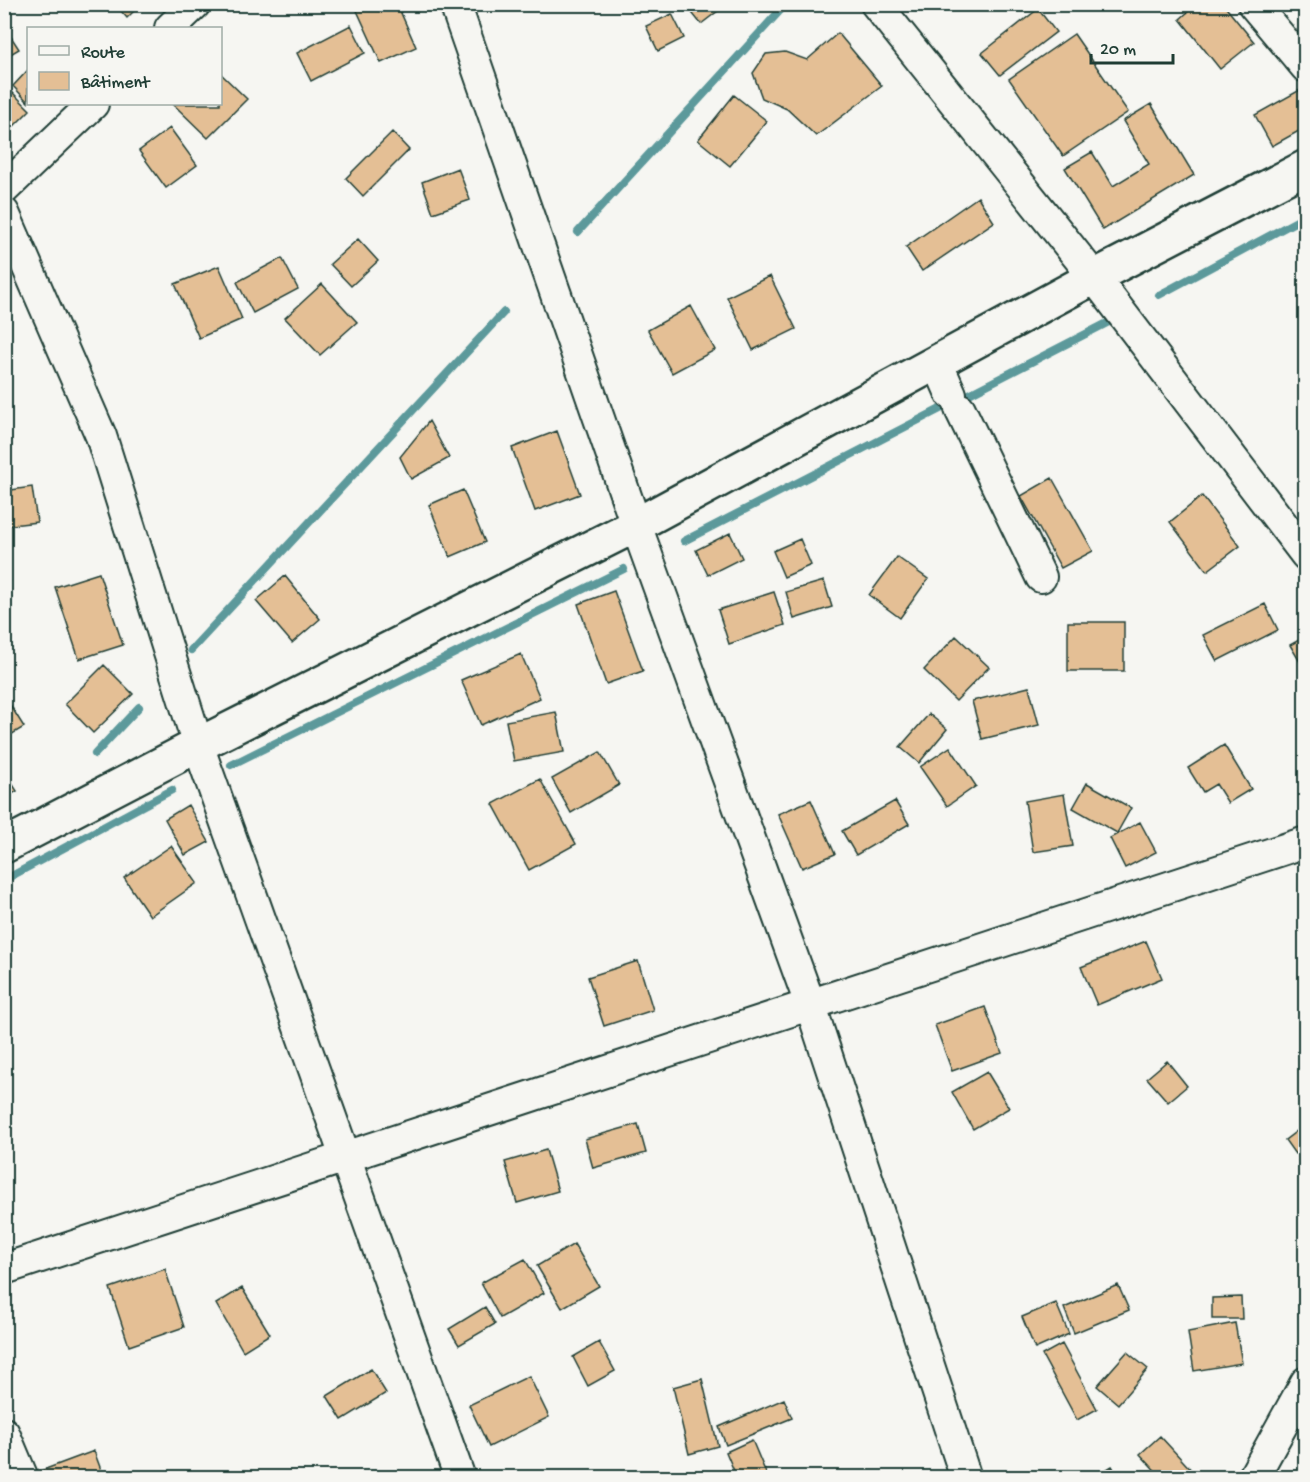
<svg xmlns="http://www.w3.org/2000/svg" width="1310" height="1482" font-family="'Gochi Hand',sans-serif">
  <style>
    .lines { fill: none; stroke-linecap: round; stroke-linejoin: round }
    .stream { stroke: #5c999b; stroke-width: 8 }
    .building { fill: #e4bf95; stroke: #1f3d34; stroke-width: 1.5 }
    .street-casing { stroke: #1f3d34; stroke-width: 34 }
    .secondary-casing { stroke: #1f3d34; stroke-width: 38 }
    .street { stroke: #f6f6f2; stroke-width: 30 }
    .secondary { stroke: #f6f6f2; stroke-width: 33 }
  </style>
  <rect width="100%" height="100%" fill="#f6f6f2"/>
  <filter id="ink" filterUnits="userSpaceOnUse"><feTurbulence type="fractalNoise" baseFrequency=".0167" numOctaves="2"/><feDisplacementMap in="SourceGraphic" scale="12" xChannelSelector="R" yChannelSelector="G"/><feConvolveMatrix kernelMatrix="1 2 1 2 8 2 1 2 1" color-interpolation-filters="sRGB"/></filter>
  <g filter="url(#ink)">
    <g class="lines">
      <path class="stream" d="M578,232l208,-228
        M1159,295l147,-79
        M684,541l425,-219
        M191,650l313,-338
        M95,754l44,-47
        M231,765l393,-196
        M4,880l168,-90"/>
    </g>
    <path class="building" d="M115,4h26l-14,14z
      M354,4h43l19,43 -35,16z
      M685,4h42l-26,20z
      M1197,4h26l31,38 -34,27 -40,-50z
      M1038,9l18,23 -56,43 -18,-22z
      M672,14l12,24 -26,13 -12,-25z
      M351,25l14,28 -54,28 -14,-28z
      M4,26l15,23 -15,9z
      M838,33l44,53 -66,50 -29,-27 -25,-11 -9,-25 13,-19 19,-2 22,8z
      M1074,34l54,78 -65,44 -54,-77z
      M28,70v32l-15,-16z
      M220,73l27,26 -39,39 -35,-34h47z
      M4,84l26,26 -24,24 -2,-2z
      M1300,90l6,10v27l-34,19 -17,-31z
      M734,95l33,26 -37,45 -32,-26z
      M1151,104l43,71 -91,55 -38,-62 27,-16 21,34 36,-22 -26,-43z
      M170,128l27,37 -31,23 -27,-37z
      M392,132l17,18 -46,46 -17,-18z
      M458,168l12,32 -37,13 -11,-31z
      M978,197l16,25 -72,49 -16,-24z
      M358,239l20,22 -27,25 -21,-22z
      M282,258l16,31 -45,24 -16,-31z
      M219,266l23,53 -43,19 -24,-54z
      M770,276l26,53 -43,21 -26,-53z
      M322,284l35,38 -37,33 -35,-37z
      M691,306l24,44 -43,23 -24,-43z
      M429,421l20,37 -38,21 -11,-22z
      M557,431l23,63 -45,17 -23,-63z
      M1052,478l41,73 -32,17 -40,-72z
      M32,487l5,35 -33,4v-35z
      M463,490l22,52 -35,15 -21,-52z
      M1202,496l38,50 -33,25 -37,-49z
      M730,533l12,25 -34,17 -12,-25z
      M800,539l11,26 -27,12 -11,-26z
      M4,547l7,52 -7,1z
      M897,557l31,22 -28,39 -31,-23z
      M99,573l24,72 -44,14 -24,-72z
      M285,576l35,43 -28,24 -36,-42z
      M824,581l8,26 -38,12 -8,-27z
      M614,591l29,80 -37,13 -28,-80z
      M774,592l11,33 -56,19 -11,-34z
      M1265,604l13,26 -61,31 -14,-26z
      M1068,622h56v49h-56z
      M956,636l33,31 -33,34 -32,-31z
      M1306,636v36l-16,-27z
      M521,654l19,44 -59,27 -20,-45z
      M104,665l29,29 -40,39 -28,-29z
      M1029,687l10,38 -57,14 -10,-38z
      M4,695l20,32 -20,12z
      M556,712l8,40 -50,9 -8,-40z
      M929,714l18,15 -28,34 -19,-16z
      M1224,745l27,44 -23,14 -12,-19 -13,8 -15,-24z
      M950,747l26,39 -29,20 -27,-39z
      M600,752l19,33 -48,28 -19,-34z
      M4,771l13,20 -13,8z
      M540,779l36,65 -47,26 -36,-66z
      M1087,783l44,25 -14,25 -44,-25z
      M1064,794l9,52 -40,6 -8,-51z
      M811,800l24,54 -33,14 -24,-54z
      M895,801l14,23 -53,31 -14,-24z
      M188,805l21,37 -24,13 -20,-36z
      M1140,822l16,30 -31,16 -15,-30z
      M171,846l26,37 -47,33 -26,-38z
      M1146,941l16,37 -65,27 -16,-38z
      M638,961l15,49 -49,16 -16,-49z
      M985,1007l17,46 -50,18 -17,-46z
      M1167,1061l20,25 -19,16 -21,-24z
      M987,1072l22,36 -36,21 -21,-37z
      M638,1124l8,29 -53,15 -8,-29z
      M1306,1124v22l-11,8 -10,-14z
      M546,1150l12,41 -41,12 -12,-41z
      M574,1244l25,42 -37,22 -25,-42z
      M525,1259l19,34 -44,25 -19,-35z
      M165,1269l19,58 -55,19 -19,-58z
      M1118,1285l11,25 -55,23 -10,-25z
      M242,1288l28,46 -27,17 -27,-47z
      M1241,1297l1,22h-30v-21z
      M1056,1303l13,31 -34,15 -13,-32z
      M485,1307l10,17 -36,21 -10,-16z
      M1235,1323l7,40 -48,8 -6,-39z
      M599,1342l16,29 -27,15 -15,-29z
      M1062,1344l35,65 -20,11 -35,-65z
      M1127,1352l21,17 -30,35 -21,-18z
      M371,1369l15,24 -44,27 -15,-24z
      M529,1376l20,41 -60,30 -20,-42z
      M702,1379l16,67 -29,8 -16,-67z
      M784,1399l8,19 -66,27 -7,-18z
      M1160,1436l35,38 -3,4h-30l-22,-24z
      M752,1440l16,38h-31l-11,-26z
      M94,1451l10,27h-67l-2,-5z
      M1112,1466l7,12h-27z"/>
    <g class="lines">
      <defs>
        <path id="street" d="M455,4l181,521 174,479 156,474
          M876,4l218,273 212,278
          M1253,4l53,63
          M170,28l25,-24
          M4,189l89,-85
          M4,213l97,223 97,309 262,733
          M937,362l14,32
          M960,409l81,168
          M4,1269l1302,-427
          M4,1433l19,45
          M1253,1478l53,-96"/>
        <path id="secondary" d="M4,846l194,-101 438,-220 458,-248 212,-110"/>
      </defs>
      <use href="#street" class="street-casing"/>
      <use href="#secondary" class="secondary-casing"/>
      <use href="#street" class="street"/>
      <use href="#secondary" class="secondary"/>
    </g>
  </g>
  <rect width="1310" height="1482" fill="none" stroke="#f6f6f2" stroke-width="24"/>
  <rect x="12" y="12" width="1286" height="1458" fill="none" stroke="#1f3d34" stroke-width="2" filter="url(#ink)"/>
  <rect x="27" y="27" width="195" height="78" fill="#f6f6f2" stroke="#a0aca6" stroke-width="1.5"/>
  <rect x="39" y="46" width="30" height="9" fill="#f6f6f2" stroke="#a0aca6" stroke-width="1.5"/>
  <text x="81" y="57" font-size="18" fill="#1f3d34">Route</text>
  <rect x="39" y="72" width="30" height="18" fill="#e4bf95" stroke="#a0aca6" stroke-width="1.5"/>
  <text x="81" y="87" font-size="18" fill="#1f3d34">Bâtiment</text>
  <path d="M1091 54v9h82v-9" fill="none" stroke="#1f3d34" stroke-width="3"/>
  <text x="1100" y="54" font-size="18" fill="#1f3d34" stroke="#f6f6f2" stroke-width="4.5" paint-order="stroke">20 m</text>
</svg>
